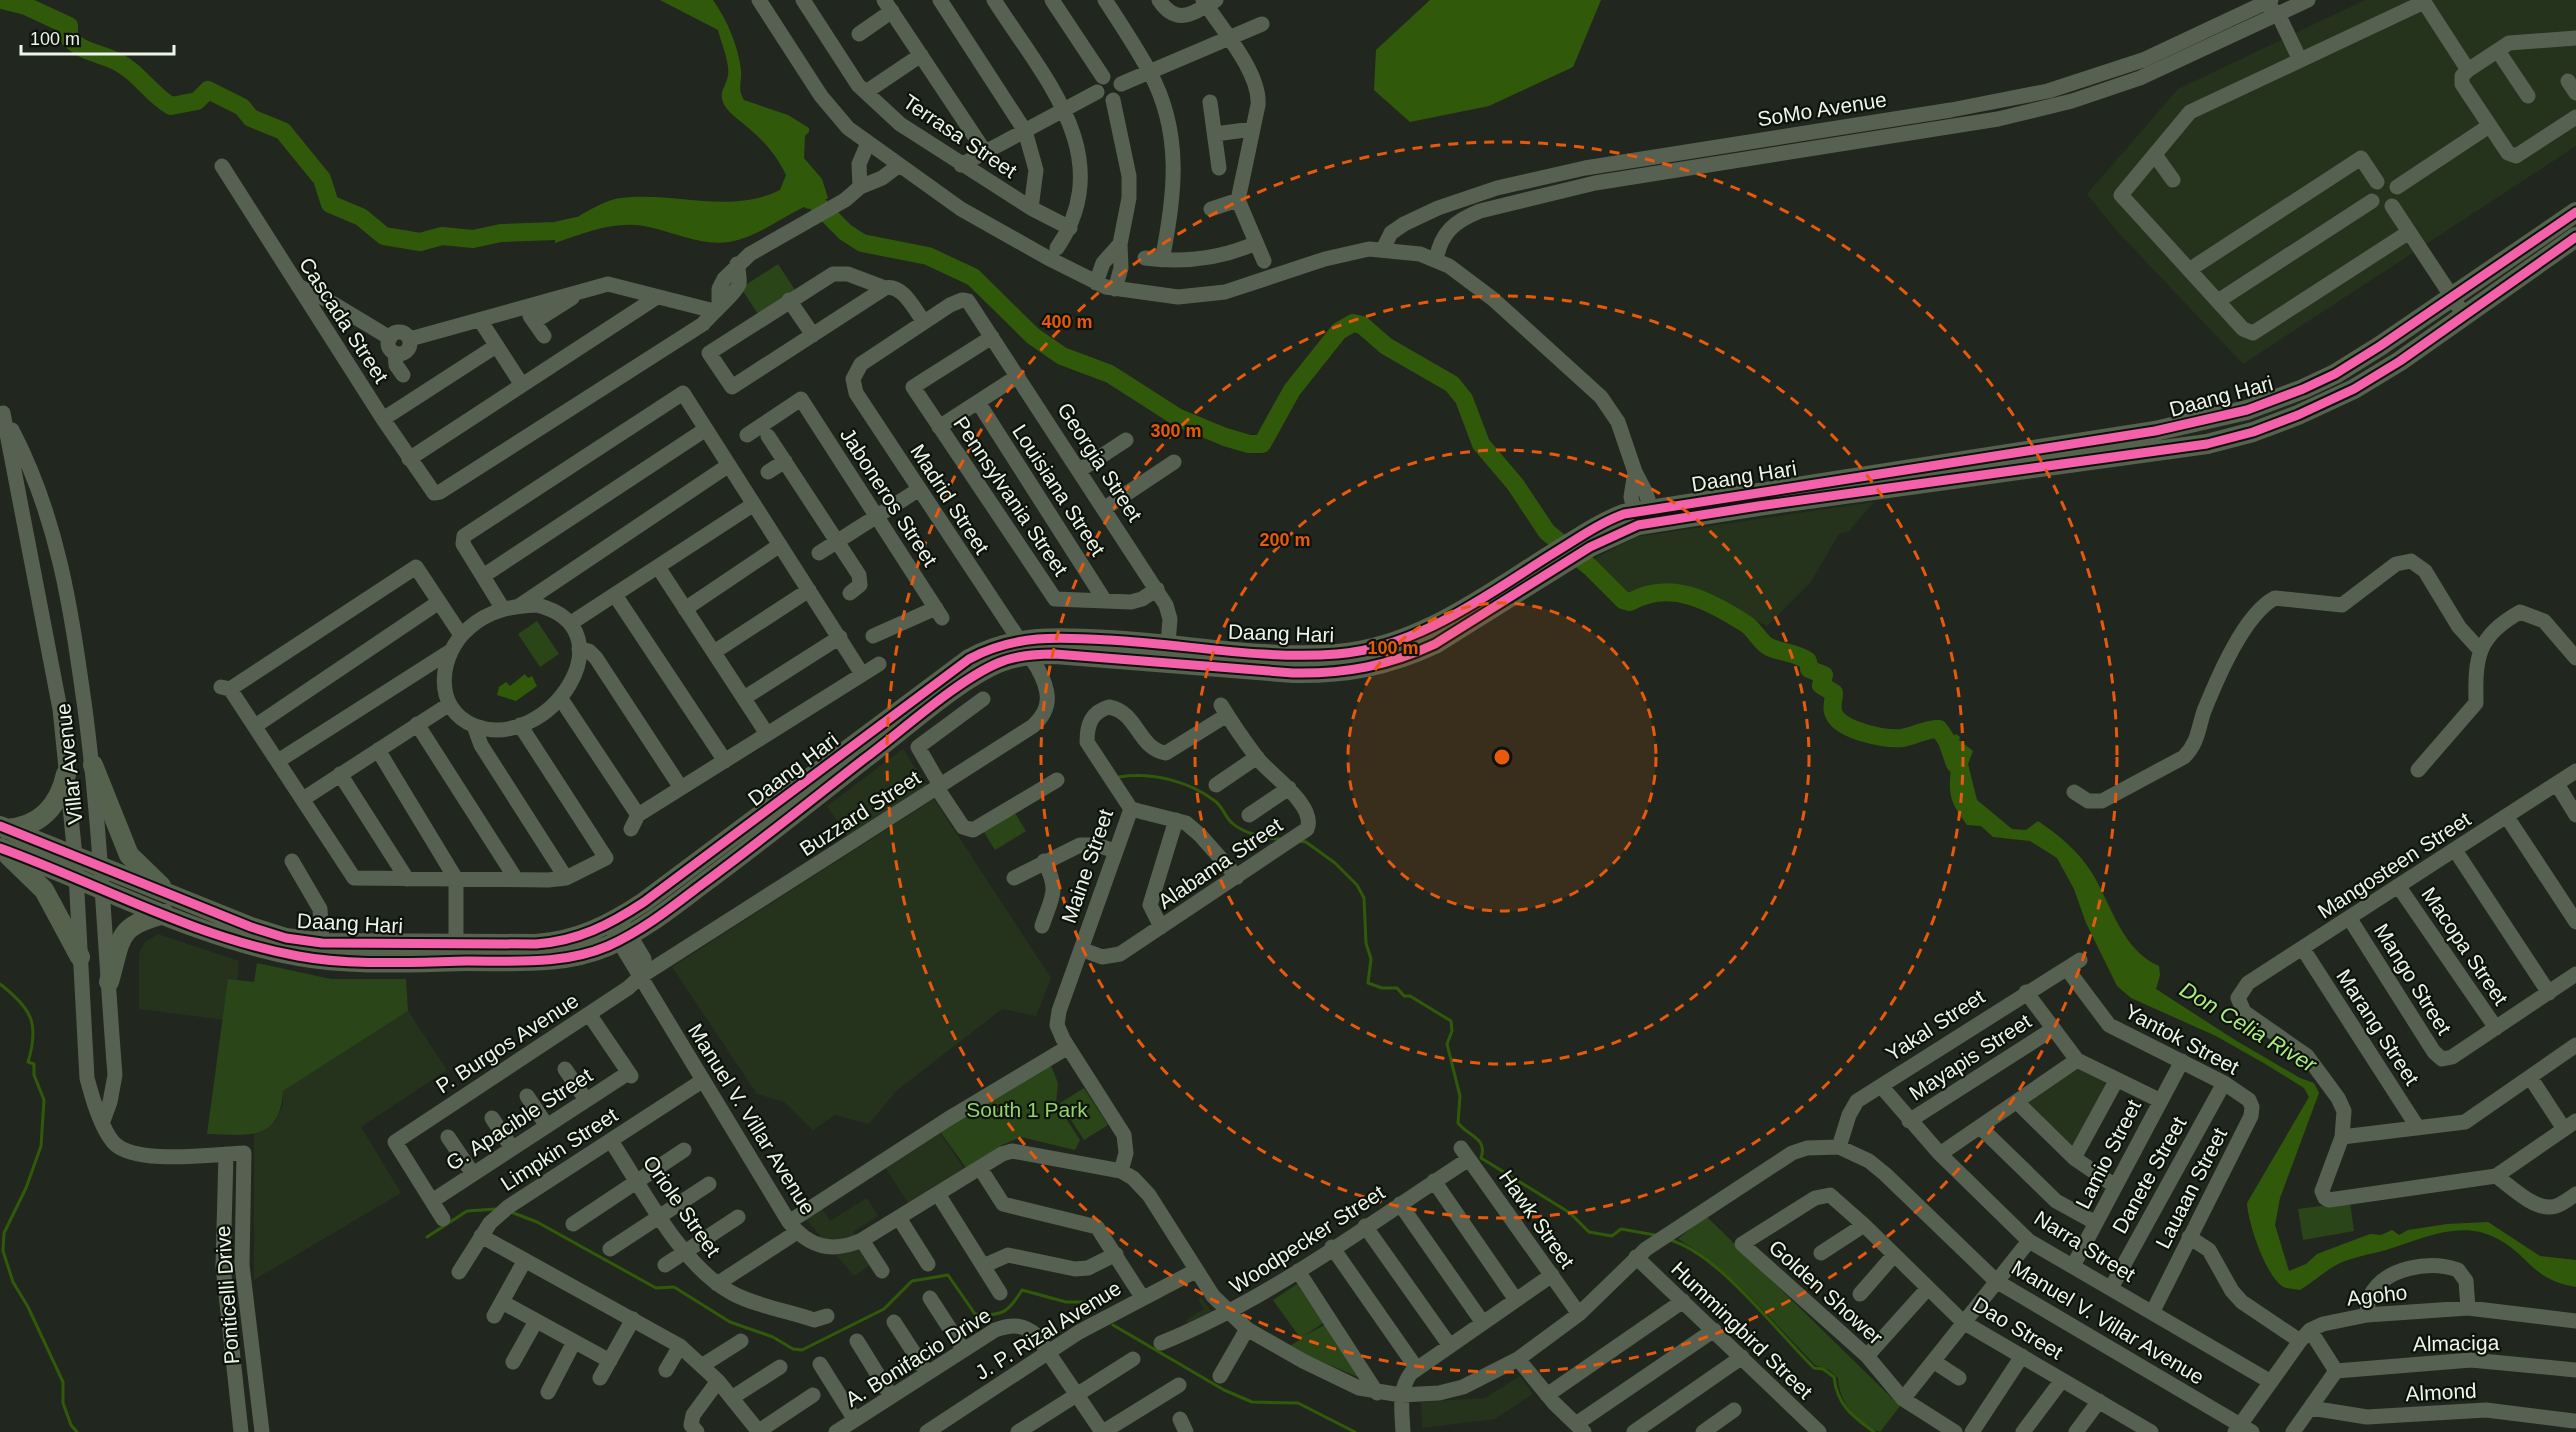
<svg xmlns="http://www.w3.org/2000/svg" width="2576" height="1432" font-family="Helvetica,sans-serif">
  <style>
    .built { fill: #25331d }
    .green { fill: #2a4517 }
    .water { fill: #305a0a }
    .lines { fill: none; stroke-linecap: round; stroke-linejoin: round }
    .stream { stroke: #305a0a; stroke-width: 3 }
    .river { stroke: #305a0a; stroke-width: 18 }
    .minor { stroke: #576151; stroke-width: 15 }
    .major { stroke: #55624e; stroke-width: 20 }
    .cycleway-casing { stroke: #0d120a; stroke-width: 13 }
    .cycleway { stroke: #f560ab; stroke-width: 9 }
    .ring { fill: none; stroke: #e8590c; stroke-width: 3; stroke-dasharray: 10 8 }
    .labels { text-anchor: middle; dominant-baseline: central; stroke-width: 4.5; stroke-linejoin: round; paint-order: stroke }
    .street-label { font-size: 21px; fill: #edf5e9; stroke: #0d120a }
    .park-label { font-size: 21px; fill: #92d36b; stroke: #0d120a }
    .water-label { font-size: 22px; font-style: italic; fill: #abed84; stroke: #0d120a }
    .centre { fill: #e8590c; stroke: #0d120a; stroke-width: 3 }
    .ring-label { font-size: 18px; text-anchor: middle; font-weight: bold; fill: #e8590c; stroke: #0d120a; stroke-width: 4.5; stroke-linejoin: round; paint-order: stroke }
  </style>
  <rect width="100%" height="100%" fill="#21271e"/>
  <path class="built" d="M2365,0h211v146l-333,218 -127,-134 -29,-36 91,-105z
    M1874,502l-25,29 -10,3 -29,49 -43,43 -76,-36 -18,-4 -33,6h-20l-20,-20 -8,-12 44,-23z
    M903,749l24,37 -79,51 -21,-31z
    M934,799l117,179 -15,38 -34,-7 -106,82 -27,33 -34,-9 -22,15 -29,-28 -27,-8 -85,-127z
    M158,934l81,27 -6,60 -94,-12v-55l5,-11z
    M408,1011l39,59 -86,57 40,66 -147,87v-146l21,-12 8,-17v-14z
    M2077,1062l37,21 -40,72 -53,-52z
    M937,1129l29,42 -56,35 -27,-42z
    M867,1198l11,18 -25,16 19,32 -18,12 -51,-60 17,-11 10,16z
    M1201,1297l10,14 -22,14 -3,-5 18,-11 -6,-10z
    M1520,1376l13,18 -38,25 -73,9 -1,-26 64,-4z"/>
  <path class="green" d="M778,264l17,26 -37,24 -17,-26z
    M537,621l22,33 -19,13 -22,-33z
    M1013,810l13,21 -31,19 -13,-21z
    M257,963l74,16h75l2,32 -125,80c-3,51 -35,44 -76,43l21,-155 26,3z
    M1050,1063l8,20 -2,20 24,37 -5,10 -54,-13 -19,8 -35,25c-9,-15 -19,-27 -29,-41z
    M1084,1088l24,37 -24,15 -24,-37z
    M2350,1202l4,29 -51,9 -5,-31z
    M1706,1216l194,190 -20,26c-23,-7 -41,-30 -42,-54l-9,-8 -14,-5c-44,-45 -83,-94 -137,-126z
    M1297,1284l26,39 -19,13 24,-13 39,58 -79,-34 13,-8 -28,-39z"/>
  <path class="water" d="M660,0h53c14,20 25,45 28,70 1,12 -4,19 3,30l44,15 21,13v4l-4,4 -1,22 18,21 6,19 -20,11 -4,-2c-24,11 -48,31 -75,35 -30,4 -57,-11 -85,-16 -32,-5 -59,7 -89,17v-12c17,-10 46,-31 66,-33 52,-7 110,17 159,-8l6,-15c-10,-21 -23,-35 -41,-50 -7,-6 -16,-12 -20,-19 -8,-14 1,-18 3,-31 2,-13 -7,-32 -10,-45z
    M1430,0h171l-28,67 -84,39 -79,16 -36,-32 2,-40z
    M525,674l3,4 4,-2 5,10 -21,15 -19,-6 2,-8 7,-5 4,4z
    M1956,734l4,3 -1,3 14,11 -5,13 9,36 35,29 14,1 12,-9c21,14 41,31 54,52 20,33 30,77 67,93l1,9 -4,14 79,51 65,38 14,5 5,10 -39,105 -5,27 14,46 17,-7 11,-10 53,-20 11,1 11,-5 7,5 9,-5 39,-6 41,-2 52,34 36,4v27c-46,-8 -45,-31 -80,-49 -35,-19 -75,1 -110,12 -15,4 -33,7 -48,14 -13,7 -25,18 -38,26 -5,-1 -14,-1 -18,-4 -17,-12 -34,-63 -35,-83l62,-106 -5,-9 -37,-23 -51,-29 -85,-38 -14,-12 -31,-63 -12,-34 -17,-31 -27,-17 -37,-4 -12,-11 -14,-1c-8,-11 -16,-22 -17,-35 -1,-16 4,-29 -4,-43l1,-6z"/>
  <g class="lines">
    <path class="stream" d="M1119,777c33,-5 70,4 96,24 8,6 10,16 17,22 11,10 34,16 48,16
      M1299,841l7,1 29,21 22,22 7,13 2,45 5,16 -3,24 14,5h15l7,8h6l41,25 1,10 -5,13 13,52 -2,27c10,13 30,15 23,35l89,55 19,19 23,4 9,-7 34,6
      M0,984c31,24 40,39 28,78l6,2v11l10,25 -3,46 -15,42 -22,45 -1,18 10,31 15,25 35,75v21l8,22 6,7
      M511,1212l26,10 119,66 18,-1 56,35 43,15 20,12 9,1 82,-41 28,-28 36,-6 27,39c28,3 33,-2 47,-24l44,12h27
      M427,1237l40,-26 29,-2
      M1670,1240c49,14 107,92 144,128l9,1 11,8c3,28 18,39 40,55
      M1113,1325l111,65 28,12 46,1 57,29"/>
    <path class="river" d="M2,0l24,6 43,20v12c13,14 30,15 47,23 23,11 34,33 55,45l26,-5 11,-11 34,17 9,11 32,13 39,48 8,25 31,13 23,19 36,6 22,-6 31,3 28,-6 54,-2 22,-5
      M801,187l44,45 17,11 66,13 45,21 60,59 29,20 48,18 67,43 48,20 24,7h13l30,-54 47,-59 14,-8 9,2 24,21 66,38 12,15 17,45 34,40 32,48 43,35 33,33 7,2c41,-23 80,-1 116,22 9,6 14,18 23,23 13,6 27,5 39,14l1,8 15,6 -3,10 13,8c0,8 -4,16 1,23 9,15 51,24 67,22 13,-2 22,-9 37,-9l8,12 8,23"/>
    <path class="minor" d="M759,0l62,96 27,32 113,81 87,49 58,29 72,10 47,-5 100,-33 44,-10 51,5 29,12 44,33 108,98 17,25 17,50 11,21 8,26
      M803,0l55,85 42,39 131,84 39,20
      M884,0l101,152
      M940,0l85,131 11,39 -5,38
      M994,0c50,78 125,157 63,248
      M1052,0l51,77
      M1105,0c15,23 31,47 44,71 34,61 26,125 13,189
      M1159,0c18,27 35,13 57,0
      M1203,0c17,27 58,73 55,105l-20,95 26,61
      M2272,9l6,5 22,46
      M859,34l33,-23
      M2576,38l-67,5 -41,27 -6,6v8l46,69 8,3 60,-39
      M2498,51l30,45
      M2568,81l8,12
      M1121,84l141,-60
      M866,92l55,-37
      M1113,100l16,76v22l-9,46 1,24 -6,21
      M1210,102l9,66
      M1215,134l38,-5
      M2155,155l18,25
      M961,165l136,-73
      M222,166l161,253 51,74 6,-1 263,-168c8,-10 33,-31 36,-40 1,-6 -1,-14 -2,-20
      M860,187l-1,-23 9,-21
      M2397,187l92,-61
      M2392,206l72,109
      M1211,209l27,-9
      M2409,232l-156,101 -10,-4 -122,-134 69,-83 234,-110 44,68
      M1383,249l8,-16 13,-9 34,-16 59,-20 88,-20 366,-58 97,-19 95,-31 128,-60
      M1145,258c39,5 75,1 111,-15
      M1436,260c5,-28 19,-39 44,-49l115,-28 403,-64 74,-18 68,-23 168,-78
      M2189,270l172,-112 16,24
      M1096,283l7,-20 17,-19
      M298,286l24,11 68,41
      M885,288l-37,-14h-15l-124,79 23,34 153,-99c18,-4 29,21 39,34
      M789,300l24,35
      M2218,301l154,-100
      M719,305v-16l5,-10 26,-25 95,-54 15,-13 22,-9 16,-12
      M530,316l14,20
      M480,320l42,65
      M534,322l38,-24
      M388 343a11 11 0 1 1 22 0a11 11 0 1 1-22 0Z
      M992,337l-79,50 142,212 76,3 11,-3 15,-10
      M410,339l198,-55 106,27
      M395,353l1,12 7,10
      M978,402l127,199
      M3,413l57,296 15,147 12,222c5,19 13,48 26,64 21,24 100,12 131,11l-2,112 20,167
      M383,419l113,-73
      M939,427l79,-51
      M12,430c47,91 59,180 73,279 16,121 20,244 30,366l-5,27 -7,19
      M747,435l54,-36 141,219
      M768,436l91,139 1,10 -10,8
      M409,459l248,-162
      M1080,470l46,-30
      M768,472l17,-11
      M1635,472l-4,25 6,25
      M1105,508l69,-46
      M819,553l99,-63
      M658,567l109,167
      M483,576l223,-147
      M615,595l110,166
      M537,605c95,24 12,148 -62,121 -44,-17 -36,-73 -6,-98 20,-18 43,-22 68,-23z
      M519,606l210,-141
      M503,609l-40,-65 1,-8 219,-143 179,281
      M685,609l95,-64
      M571,623l183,-119
      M873,636l63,-28
      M579,649l10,2 7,7 85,130
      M714,652l95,-62
      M221,687l9,2 124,189 194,2 18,-2 40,-20 -86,-133
      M230,689l186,-122 45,68
      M744,698l96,-61
      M561,699l77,116
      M417,724l99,155
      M255,726l184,-124
      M474,726l7,19 85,133
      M378,750l78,129v74
      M278,761l171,-109
      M2418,770l58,-67c-1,-46 1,-67 44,-91l24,9 32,37
      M2576,771l-328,212 -10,15 6,14 63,44 31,42 6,13 -2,26 -20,54 3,7 4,2 167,-24 80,-55
      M340,774l67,105
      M2557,784l19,31
      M940,785l-22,-38 65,-48
      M1216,785l41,-28
      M937,788l26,39 10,3 84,-50
      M2074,792l14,9h14l82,-44c14,-14 14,-28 20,-46 13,-32 40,-97 71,-113l67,7 54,-41 15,-3 14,10 34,56 21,23
      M303,799l145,-94
      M1131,809l-44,-67c0,-17 4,-30 22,-35 29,5 29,42 57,46l61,-38
      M1131,809l55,14 14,12 37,42
      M1249,815l40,-27
      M2507,817l69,105
      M631,829l7,-14 241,-151
      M2455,850l94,143
      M292,861l28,48 2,34
      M1014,878l66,-33h17l18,6
      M2399,887l97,141
      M619,918l25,41 -4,18
      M2350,919l84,133 8,7 10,-2 124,-83
      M1042,926c10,-30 18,-35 2,-65
      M1161,927l-11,-22 26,-85
      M614,933l175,289c20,26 44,31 73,18l140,-86 10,-3 109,20 12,7 16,17 64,101 34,33 56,32 56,27 42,7 38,-2 24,-6 55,-28 61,-45 67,-65 146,-96 15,-5 32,-1 30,14 16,13 111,107 256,151
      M1081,949l21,8 18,-3 187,-125c10,-23 -36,-54 -49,-70 -13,-17 -26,-36 -37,-54
      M2303,949l115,179
      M2067,969l42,56 115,58 25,17 3,7 -1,9 -98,195
      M2026,992l51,68 82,40
      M589,1014l42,62
      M565,1069l21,31
      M2530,1077l34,52
      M1881,1086l59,68 89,87 242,141
      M527,1096l20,30
      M2018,1103l56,55 41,28
      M492,1118l20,30
      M1909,1121l144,-92
      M1980,1127l76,74 40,22
      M448,1137l25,37
      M2342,1137l123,-15 111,-77
      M611,1141c32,48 70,125 121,152 24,13 56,18 82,27l13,-4
      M1839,1147l10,-32 8,-14 223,-141
      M1461,1148l118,166
      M226,1154l-3,112 18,166
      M1940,1154l137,-94
      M2074,1158l42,-77
      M980,1168l23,36 94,23 45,70
      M1121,1171l5,-18 -2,-18 -61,-96 -6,-14 2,-14 72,-202
      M2496,1176c14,10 36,32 54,31 10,0 18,-8 26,-13
      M1434,1181l82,119
      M938,1194l62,99
      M432,1201l196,-128
      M1400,1204l83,119
      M899,1218l29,46
      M443,1219l-48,-77 233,-154 12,-11 393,-251c21,-19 16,-37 4,-59l-181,-274 -3,-14 8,-15 89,-59 12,-5 6,1 198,304 4,14 -3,37
      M789,1222l159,-103 120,-72
      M573,1224l111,-74
      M1365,1226l85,120
      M481,1236l199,110 38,35 41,51
      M2189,1237l20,13 23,41 10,11 58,39
      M862,1240l20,31
      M1332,1247l85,122
      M610,1249l99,-65
      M1821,1253l43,-28
      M1636,1257l183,175
      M665,1265l73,-48
      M983,1266l25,-11 67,14 13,-1 28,-14
      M2073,1266l109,-205
      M1298,1271l79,122
      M459,1272l31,-49 18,-16 194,-126
      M717,1284l80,-52
      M2111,1288l113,-205
      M1860,1294l34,-39
      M930,1298l33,51
      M502,1302l108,59
      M2367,1315c1,-5 0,-14 3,-19 15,-29 60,-36 88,-26l8,11 2,27
      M494,1316l31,-56
      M894,1322l33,51
      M2310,1330l26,41
      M857,1341l34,55
      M1161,1343c109,-44 209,-120 308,-184
      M1867,1356l61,-68
      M1518,1359l36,44 30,29
      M1933,1361l26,17
      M513,1362l23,-41
      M820,1364l35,56
      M703,1365l38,-24
      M666,1370l14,-24
      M2336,1371l135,-11 105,10
      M1220,1376l27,-47
      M600,1378l33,-59
      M548,1392l26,-50
      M1547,1395l136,-94
      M733,1397l47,-30
      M1903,1399l126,-158
      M2311,1408l56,9 119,-7 88,11
      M1180,1419l6,13
      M1576,1424l138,-94
      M759,1431l54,-36
      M697,1432l-6,-7 2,-10 25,-34
      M836,1432l159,-102c17,-6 29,-6 42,6l65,96
      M927,1432l152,-100 116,-61
      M1018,1432l115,-73
      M1103,1432l76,-47
      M1403,1432c-1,-21 -5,-42 8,-59l141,-98
      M1634,1432l108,-75
      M1703,1432l31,-22
      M1955,1432l-52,-33 -36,-43 -125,-112 73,-46 15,-3 34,30 99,97 188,110
      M1972,1432l50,-76
      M2023,1432l39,-52
      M2076,1432l23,-31
      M2235,1432l65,-91 10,-11 13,-6 44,-9 101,-7 108,13
      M2293,1432l43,-61"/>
    <path class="major" d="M93,765l36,90 32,31
      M0,826l251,101 35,11 36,5 214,1c42,-3 73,-19 108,-42l325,-243c46,-25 91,-22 141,-19 74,4 153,20 227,14 79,-6 147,-57 212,-98 25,-15 48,-32 75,-42l531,-83 92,-21 56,-21 32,-15 45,-28 196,-134
      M6,829c34,-2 53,-23 60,-55
      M0,848c99,36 194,89 298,108 53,10 116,6 170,5 47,0 96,4 140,-15 34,-15 64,-39 93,-61 56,-41 109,-84 163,-126 38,-28 92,-78 134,-96 18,-8 38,-9 57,-9l238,19c52,1 95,-7 142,-29l155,-97 48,-22 120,-19 449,-62 46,-12 45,-17 56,-26 46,-28 176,-124
      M9,856l35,34 36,67
      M109,982c13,-45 7,-56 56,-68"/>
    <defs>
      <path id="cycleway" d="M0,826l251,101 35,11 36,5 214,1c42,-3 73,-19 108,-42l325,-243c46,-25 91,-22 141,-19 74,4 153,20 227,14 79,-6 147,-57 212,-98 25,-15 48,-32 75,-42l531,-83 92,-21 56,-21 32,-15 45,-28 196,-134
        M0,848c99,36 194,89 298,108 53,10 116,6 170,5 47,0 96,4 140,-15 34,-15 64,-39 93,-61 56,-41 109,-84 163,-126 38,-28 92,-78 134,-96 18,-8 38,-9 57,-9l238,19c52,1 95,-7 142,-29l155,-97 48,-22 120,-19 449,-62 46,-12 45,-17 56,-26 46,-28 176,-124"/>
    </defs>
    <use href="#cycleway" class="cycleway-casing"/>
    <use href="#cycleway" class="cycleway"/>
  </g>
  <circle cx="1502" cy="757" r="154" fill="#e8590c" fill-opacity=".12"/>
  <g class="ring">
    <circle cx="1502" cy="757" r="154"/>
    <circle cx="1502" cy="757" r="307"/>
    <circle cx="1502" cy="757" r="461"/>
    <circle cx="1502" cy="757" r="615"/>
  </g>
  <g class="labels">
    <g class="street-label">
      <text transform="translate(1822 109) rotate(-9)">SoMo Avenue</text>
      <text transform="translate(960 136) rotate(34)">Terrasa Street</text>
      <text transform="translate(344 320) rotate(57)">Cascada Street</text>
      <text transform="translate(2221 396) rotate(-15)">Daang Hari</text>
      <text transform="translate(1100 462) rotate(57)">Georgia Street</text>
      <text transform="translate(1744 476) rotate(-9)">Daang Hari</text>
      <text transform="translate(1059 490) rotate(57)">Louisiana Street</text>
      <text transform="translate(1011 496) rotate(56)">Pennsylvania Street</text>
      <text transform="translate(889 497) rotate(57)">Jaboneros Street</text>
      <text transform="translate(950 499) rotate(57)">Madrid Street</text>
      <text transform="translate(1281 633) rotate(2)">Daang Hari</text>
      <text transform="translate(69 764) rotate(-96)">Villar Avenue</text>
      <text transform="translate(793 769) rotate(-37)">Daang Hari</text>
      <text transform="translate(860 813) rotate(-33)">Buzzard Street</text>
      <text transform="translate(1220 863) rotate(-34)">Alabama Street</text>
      <text transform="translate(2394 865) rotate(-33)">Mangosteen Street</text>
      <text transform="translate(1087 866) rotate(-71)">Maine Street</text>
      <text transform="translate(350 923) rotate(3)">Daang Hari</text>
      <text transform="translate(2465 946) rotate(56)">Macopa Street</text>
      <text transform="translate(2413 979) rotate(58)">Mango Street</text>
      <text transform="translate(1935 1025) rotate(-33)">Yakal Street</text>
      <text transform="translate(2378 1027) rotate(57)">Marang Street</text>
      <text transform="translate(2182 1039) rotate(28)">Yantok Street</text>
      <text transform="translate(507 1043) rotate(-33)">P. Burgos Avenue</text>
      <text transform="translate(1970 1057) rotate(-33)">Mayapis Street</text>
      <text transform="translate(519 1119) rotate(-33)">G. Apacible Street</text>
      <text transform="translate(752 1119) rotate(58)">Manuel V. Villar Avenue</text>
      <text transform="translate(559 1149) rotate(-33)">Limpkin Street</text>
      <text transform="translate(2108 1154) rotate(-63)">Lamio Street</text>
      <text transform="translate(2149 1175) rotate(-61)">Danete Street</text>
      <text transform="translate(2191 1188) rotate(-63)">Lauaan Street</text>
      <text transform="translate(682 1206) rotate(55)">Oriole Street</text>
      <text transform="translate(1537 1219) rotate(55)">Hawk Street</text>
      <text transform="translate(1307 1239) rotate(-33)">Woodpecker Street</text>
      <text transform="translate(2085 1246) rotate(32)">Narra Street</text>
      <text transform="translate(1826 1292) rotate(42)">Golden Shower</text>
      <text transform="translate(227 1295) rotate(-94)">Ponticelli Drive</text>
      <text transform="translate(2377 1295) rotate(-6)">Agoho</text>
      <text transform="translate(2108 1322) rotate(31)">Manuel V. Villar Avenue</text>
      <text transform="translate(2018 1328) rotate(31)">Dao Street</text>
      <text transform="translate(1048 1330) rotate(-32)">J. P. Rizal Avenue</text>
      <text transform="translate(1742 1330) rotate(44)">Hummingbird Street</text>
      <text transform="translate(2456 1343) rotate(-1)">Almaciga</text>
      <text transform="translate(918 1357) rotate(-32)">A. Bonifacio Drive</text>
      <text transform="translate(2441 1392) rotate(-3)">Almond</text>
    </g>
    <g class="park-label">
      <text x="1027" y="1109">South 1 Park</text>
    </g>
    <g class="water-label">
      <text transform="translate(2248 1027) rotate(31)">Don Celia River</text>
    </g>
  </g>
  <circle cx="1502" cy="757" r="9" class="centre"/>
  <g class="ring-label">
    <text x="1067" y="328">400 m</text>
    <text x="1176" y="437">300 m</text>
    <text x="1285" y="546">200 m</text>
    <text x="1393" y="654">100 m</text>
  </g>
  <path d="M21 45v9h153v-9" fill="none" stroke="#edf5e9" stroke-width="3"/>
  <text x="30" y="45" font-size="18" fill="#edf5e9" stroke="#0d120a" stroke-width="4.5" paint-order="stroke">100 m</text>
</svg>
